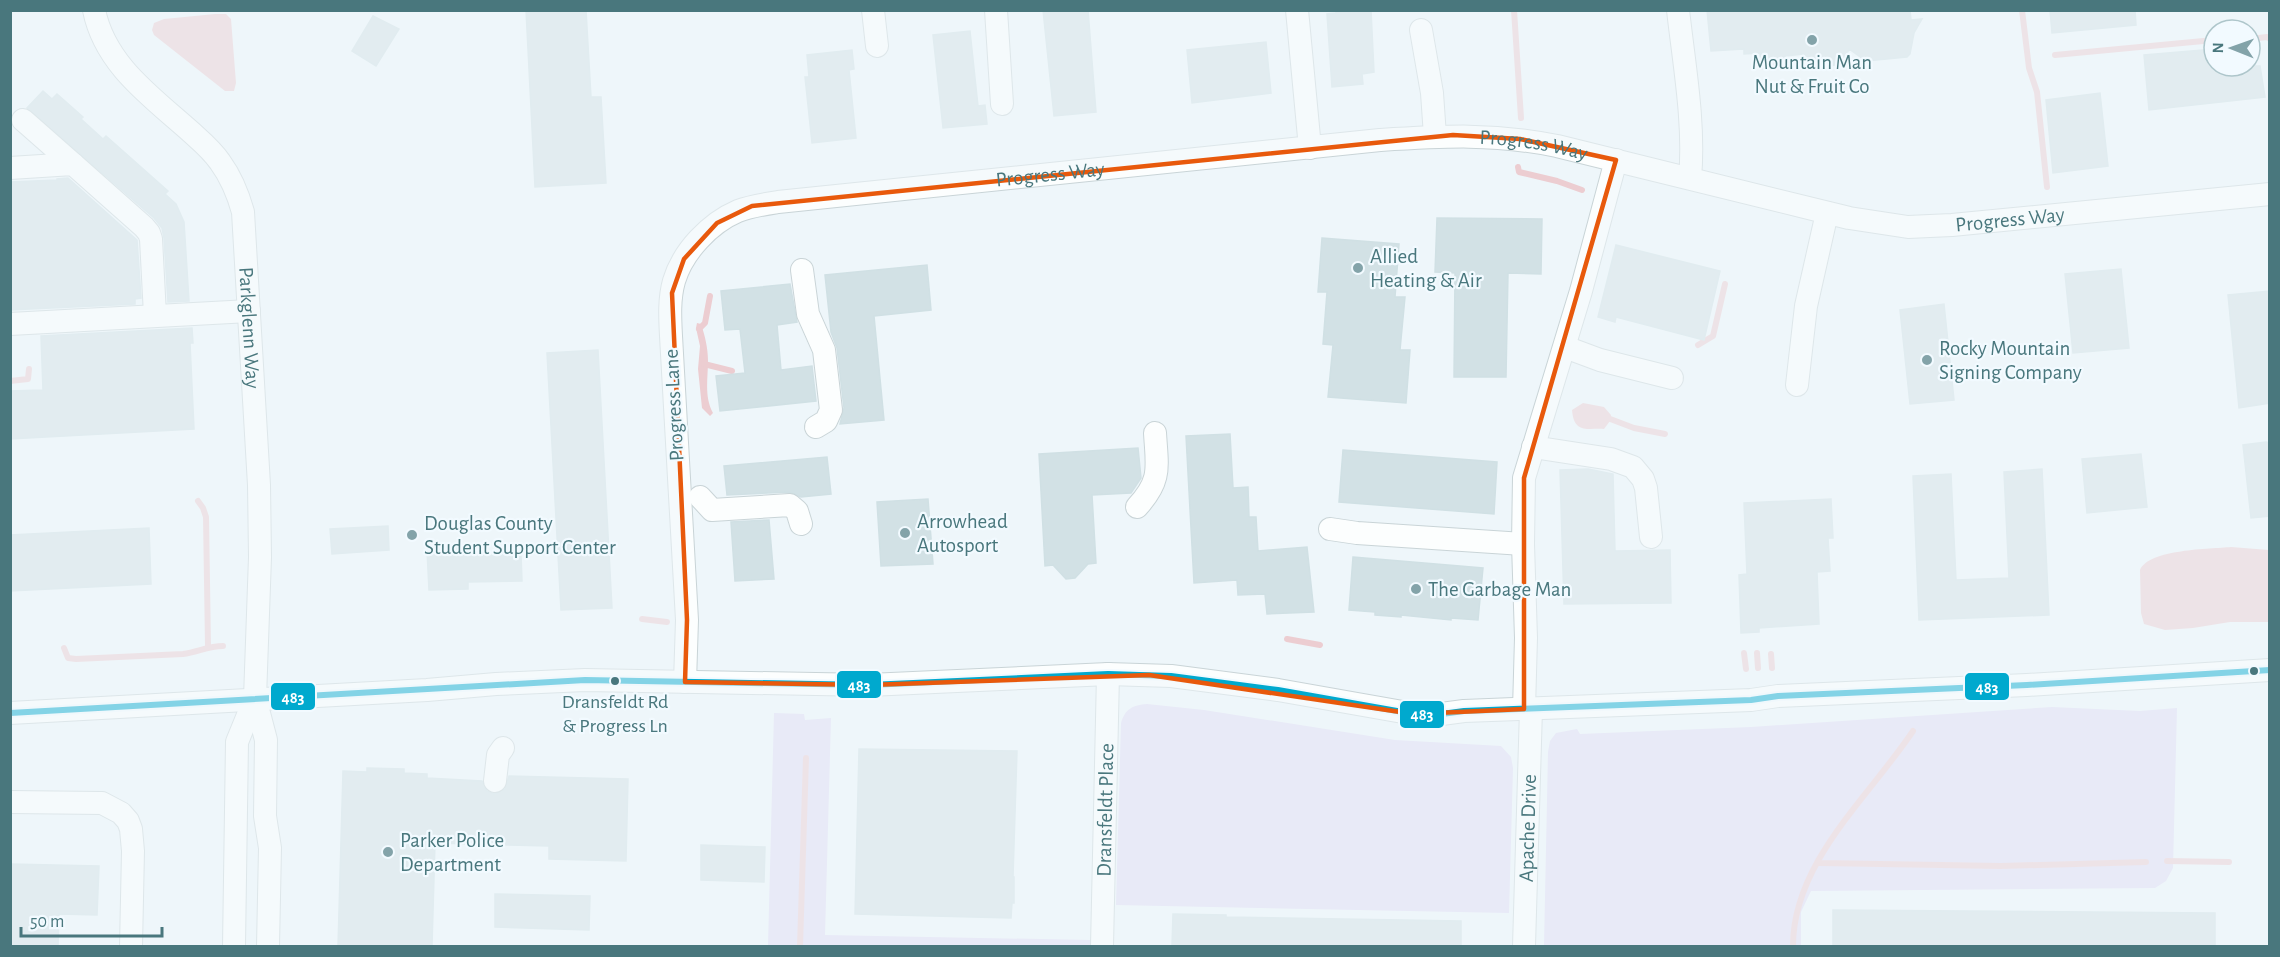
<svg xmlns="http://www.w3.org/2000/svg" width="2280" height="957" font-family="'Alegreya Sans',sans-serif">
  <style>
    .green { fill: #e0dbf4 }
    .water { fill: #eccdd1 }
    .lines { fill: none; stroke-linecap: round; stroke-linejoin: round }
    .stream { stroke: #eccdd1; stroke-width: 6 }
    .building { fill: #d2e1e5; stroke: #d0e0e4; stroke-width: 1.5 }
    .minor-casing { stroke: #c9d4d7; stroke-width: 24 }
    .minor { stroke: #fcfefe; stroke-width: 22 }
    .bus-1-casing { stroke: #f2faff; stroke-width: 10 }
    .bus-1 { stroke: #00a9ce; stroke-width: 6 }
    .marked { fill: none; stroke: #e8590c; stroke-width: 4.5; stroke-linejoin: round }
    .poi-dot { fill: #83a3a9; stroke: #f2faff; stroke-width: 2 }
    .bus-dot { fill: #49777d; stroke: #f2faff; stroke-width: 2 }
    .labels { text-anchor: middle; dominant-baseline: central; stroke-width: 4.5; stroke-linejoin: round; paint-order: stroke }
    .bus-label { font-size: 20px; fill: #49777d; stroke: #f2faff }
    .poi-label { font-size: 21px; fill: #49777d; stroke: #f2faff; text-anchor: start }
    .street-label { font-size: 21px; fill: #49777d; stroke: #f2faff }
    .line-badge { stroke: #f2faff; stroke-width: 2 }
    .badge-label { font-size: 16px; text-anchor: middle; font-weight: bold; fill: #fff }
  </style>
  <rect width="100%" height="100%" fill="#eef6fa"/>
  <path class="green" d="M1147,704l57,6 191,30 106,6 10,11 2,11 -4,145 -393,-8 5,-182c4,-14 12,-18 26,-19z
    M2052,707l88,4 37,-3 -4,160 -7,13 -11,7 -344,3 -10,21v34h-257l4,-194 2,-11 6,-8 21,-4 3,5 171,-7z
    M774,713l30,1 1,6 26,-2 -6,217 266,5 -1,6h-322z"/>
  <path class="water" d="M215,14h11l5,5 5,64 -2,8h-9l-71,-56 -2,-5 2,-7 10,-4z
    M697,323l4,1c4,12 7,24 7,37 0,17 -4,36 5,52l-3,3 -8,-8 -4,-39 2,-23 -4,-18z
    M1583,403l21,4 7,8 -1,6 -6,8c-17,-1 -30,5 -32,-19z
    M2231,547l38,3v72h-39l-37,6 -28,2 -21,-6 -3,-11 -1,-43c9,-21 70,-21 91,-23z"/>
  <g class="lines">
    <path class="stream" d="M1514,10l7,108
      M2022,10l7,58 8,24 10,95
      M2250,39l17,-2 3,2
      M2055,55l159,-15
      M1518,167l1,5 38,9 25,9
      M699,329l6,-6 5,-27
      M1698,345l15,-9 12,-52
      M704,364l28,7
      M10,381l18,-2 1,-10
      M1605,417l29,11 31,6
      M198,501l5,7 3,9 2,129
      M642,619l25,3
      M1287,639l33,6
      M64,648l4,10 8,1 107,-5c15,-2 25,-8 40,-8
      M1744,653l2,16
      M1757,653l1,15
      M1771,654l1,14
      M2167,861l62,1
      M1820,863l181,3 145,-4
      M800,946l6,-188
      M1793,946c0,-84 76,-149 120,-215"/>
  </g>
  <path class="building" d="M526,10h60l5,87h10l5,86 -71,4z
    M1043,10h45l8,102 -42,4z
    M1336,10h35l3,62 -12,2 1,10 -31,3 -5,-73 9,-1z
    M1707,10h203l1,10 11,-1 -8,14 -4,21 -3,3 -41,4 -17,-12 -6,14 -4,2 -26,1 -9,-12 -19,2 -3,11 -21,2 -1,-16 -16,1v-5l-33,2z
    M2050,10h85l1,15 -84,8z
    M373,16l26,13 -23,37 -24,-15z
    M970,31l8,75 7,-1 2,19 -44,4 -10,-93z
    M1266,42l5,51 -79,10 -5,-53z
    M2214,49v17h46l5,31 -116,13 -5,-55z
    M852,50l2,19 -5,1 7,68 -44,5 -7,-66h4l-2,-22z
    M43,91l9,8 5,-5 26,23 -2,2 22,20 3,-3 62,55 -3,3 11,10 8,18 5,79 -21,1 -4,-64 -2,-10 -8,-10 -127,-110z
    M2100,93l8,73 -55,7 -7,-73z
    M68,178l69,62 4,58 -6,1v5l-125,6v-128l47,-2v-1z
    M1437,218l105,1 -1,55 -33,-1 -2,104h-52l1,-104 -20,-1z
    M1322,238l77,6 -4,53h10l-5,53h10l-4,53 -78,-6 5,-52 -10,-1 4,-52h-9z
    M1616,245l104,26 -16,69 -88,-23 -1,5 -17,-5z
    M927,265l4,45 -57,6 10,104 -44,4 4,-16 -7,-60 -6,-16 -6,-57z
    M2121,269l8,79 -56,5 -8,-79z
    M790,284l7,38 -20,3 4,45 31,-4 4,35 -96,10 -4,-35 29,-3 -5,-44 -15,1 -4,-39z
    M2270,291v112l-31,5 -11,-113z
    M1944,304l10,96 -44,4 -10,-94z
    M192,328l1,15h-3l4,86 -184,10v-48l33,-1 -2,-54z
    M598,350l14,258 -51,2 -14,-257z
    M1230,434l3,54 15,-1 1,30h7l2,34 49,-4 7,65 -47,2 -2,-20 -27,1 -1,-15 -43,3 -8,-147z
    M2266,442l4,1v73l-19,2 -8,-73z
    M1138,448l3,30 -10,15 -39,2 4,68 -8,1 -13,14 -9,1 -13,-14 -8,1 -6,-112z
    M1343,450l154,12 -3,52 -155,-12z
    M2141,454l6,53 -60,6 -5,-54z
    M827,457l4,37 -30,3 -12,-5 -62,3 -3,-29z
    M1588,469l25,5 2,77 55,-1 1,53 -107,1 -4,-134z
    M2042,469l7,146 -130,5 -6,-144 38,-2 5,106 53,-2 -5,-106z
    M928,499l5,65 -52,2 -4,-64z
    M1831,499l2,39h-5l2,33 -13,1 2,52 -60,4v4l-18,1 -2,-58 8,-1 -3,-71z
    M769,520l5,59 -39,2 -4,-59z
    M388,526l1,24 -57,4 -2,-25z
    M149,528l2,56 -141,7v-56z
    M467,548v8l54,-2 1,27 -54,1v7l-39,1 -2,-40z
    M1353,557l130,11 -5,52 -27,-2v2l-50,-5v2l-26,-2v-3l-26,-2z
    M859,749l158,2 -4,126h1v26h-2l-1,15 -156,-4z
    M367,768l37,1v4l23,1v4l55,3 5,10 7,3 11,-5 4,-13 119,3 -2,82 -77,-2v-13l-114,-3 -3,103h-94l5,-175 24,1z
    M701,845l64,2 -1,35 -63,-2z
    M10,864l89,2 -2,49 -38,-1 -1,32h-48z
    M495,894l95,2 -1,34 -94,-3z
    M1833,910l382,3v33h-382z
    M1173,914l53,1v2l235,4v25h-289z"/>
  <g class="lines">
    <defs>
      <g id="minor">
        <path id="s1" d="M94,10c11,55 58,87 97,122 10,9 21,18 29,30 11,15 18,32 23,50l16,273 1,72 -5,141 11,42 -1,76 5,32 -2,98"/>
        <path d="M873,10l4,36"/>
        <path d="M996,10l6,94"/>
        <path d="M1297,10l13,138"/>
        <path d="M1678,10c6,54 17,114 12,168"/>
        <path d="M1421,30l11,63 3,43"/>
        <path d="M23,120l50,44"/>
        <path d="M10,168l63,-4 71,63 5,6 2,6 4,76"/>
        <path d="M802,270l6,44 16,36 7,60 -5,11 -10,6"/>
        <path d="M10,324l239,-13"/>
        <path d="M1565,347l35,13 72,18"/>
        <path d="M1797,385l9,-79 21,-93"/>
        <path d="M1533,447l78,12 22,8 10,12 3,9 5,49"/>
        <path d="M700,497l12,13 78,-5 7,6 4,13"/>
        <path d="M1137,507c25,-27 20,-40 18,-74"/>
        <path d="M1330,529l27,4 166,11"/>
        <path id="s2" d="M685,682l2,-62 -16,-284c-1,-19 -2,-37 3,-55 9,-30 36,-58 64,-70 13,-5 27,-7 40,-9l602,-62c65,-4 113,-7 177,6l292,72 59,9 44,-2 318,-31"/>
        <path d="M1524,709l2,-71 -3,-94 1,-66 57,-187 35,-131"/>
        <path d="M10,713l417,-23 69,-6 89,-4 284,5 239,-11 63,2 107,14 136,24 20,1 30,-4 287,-11 27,-4 249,-11 243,-15"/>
        <path d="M495,781l3,-26 5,-7"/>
        <path d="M10,802l92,1 19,10 7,8 3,8 2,22 -2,95"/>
        <path d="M234,946l3,-204 18,-44"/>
        <path id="s3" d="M1102,946l6,-272"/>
        <path id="s4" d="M1524,946l7,-237"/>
      </g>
    </defs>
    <use href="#minor" class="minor-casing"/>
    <use href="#minor" class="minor"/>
    <defs>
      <path id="bus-1" d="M10,713l575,-33 284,5 239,-11 63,2 107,14 136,24 20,1 30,-4 287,-11 27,-4 249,-11 243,-15"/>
    </defs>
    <use href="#bus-1" class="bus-1-casing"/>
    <use href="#bus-1" class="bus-1"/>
  </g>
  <path d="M0 0H2280V957H0ZM1453,135l67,4 96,21 -92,318v231l-110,5 -265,-39 -280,10 -184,-3 2,-62 -15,-327 12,-34 33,-36 35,-17z" fill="#eef6fa" fill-opacity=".55" fill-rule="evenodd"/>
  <path class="marked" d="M1453,135l67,4 96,21 -92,318v231l-110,5 -265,-39 -280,10 -184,-3 2,-62 -15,-327 12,-34 33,-36 35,-17z"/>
  <g class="poi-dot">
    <circle cx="1812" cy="40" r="6"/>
    <circle cx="1358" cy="268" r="6"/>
    <circle cx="1927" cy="360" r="6"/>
    <circle cx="905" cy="533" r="6"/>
    <circle cx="412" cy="535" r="6"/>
    <circle cx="1416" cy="589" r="6"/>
    <circle cx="388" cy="852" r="6"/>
  </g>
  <g class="bus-dot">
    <circle cx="2254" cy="671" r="5"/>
    <circle cx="615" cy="681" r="5"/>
  </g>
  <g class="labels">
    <g class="bus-label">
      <text x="615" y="702">Dransfeldt Rd<tspan x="615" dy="24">&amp; Progress Ln</tspan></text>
    </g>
    <g class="poi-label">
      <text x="1812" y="62" text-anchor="middle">Mountain Man<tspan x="1812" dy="24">Nut &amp; Fruit Co</tspan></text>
      <text x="1370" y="256">Allied<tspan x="1370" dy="24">Heating &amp; Air</tspan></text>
      <text x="1939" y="348">Rocky Mountain<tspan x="1939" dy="24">Signing Company</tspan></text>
      <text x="917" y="521">Arrowhead<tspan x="917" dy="24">Autosport</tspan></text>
      <text x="424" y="523">Douglas County<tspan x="424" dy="24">Student Support Center</tspan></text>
      <text x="1428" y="589">The Garbage Man</text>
      <text x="400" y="840">Parker Police<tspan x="400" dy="24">Department</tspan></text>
    </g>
    <g class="street-label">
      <text stroke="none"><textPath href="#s2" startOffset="1300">Progress Way</textPath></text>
      <text stroke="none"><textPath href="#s2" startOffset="814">Progress Way</textPath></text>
      <text stroke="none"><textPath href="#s2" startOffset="1786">Progress Way</textPath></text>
      <text stroke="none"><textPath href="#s1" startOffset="372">Parkglenn Way</textPath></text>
      <text transform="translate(674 405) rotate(-93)">Progress Lane</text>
      <text stroke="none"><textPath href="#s3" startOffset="136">Dransfeldt Place</textPath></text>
      <text stroke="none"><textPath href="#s4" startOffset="118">Apache Drive</textPath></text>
    </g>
  </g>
  <g class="line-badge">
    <rect x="836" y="670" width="46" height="29" rx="6" fill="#00a9ce"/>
    <rect x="1964" y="672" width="46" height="29" rx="6" fill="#00a9ce"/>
    <rect x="270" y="682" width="46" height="29" rx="6" fill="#00a9ce"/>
    <rect x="1399" y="700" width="46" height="29" rx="6" fill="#00a9ce"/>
  </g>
  <g class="badge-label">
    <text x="859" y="691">483</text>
    <text x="1987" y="693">483</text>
    <text x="293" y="703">483</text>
    <text x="1422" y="720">483</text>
  </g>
  <rect width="2280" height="957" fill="none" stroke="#49777d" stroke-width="24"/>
  <g transform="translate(2232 48) rotate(271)"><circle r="28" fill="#f2faff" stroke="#aec6cb" stroke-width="1.5"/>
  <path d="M0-4.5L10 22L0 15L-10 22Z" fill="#83a3a9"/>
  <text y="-9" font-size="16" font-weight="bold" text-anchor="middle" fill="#49777d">N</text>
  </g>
  <path d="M21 927v9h141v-9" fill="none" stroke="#49777d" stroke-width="3"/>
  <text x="30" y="927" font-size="18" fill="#49777d" stroke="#f2faff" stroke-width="4.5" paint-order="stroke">50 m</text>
</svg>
